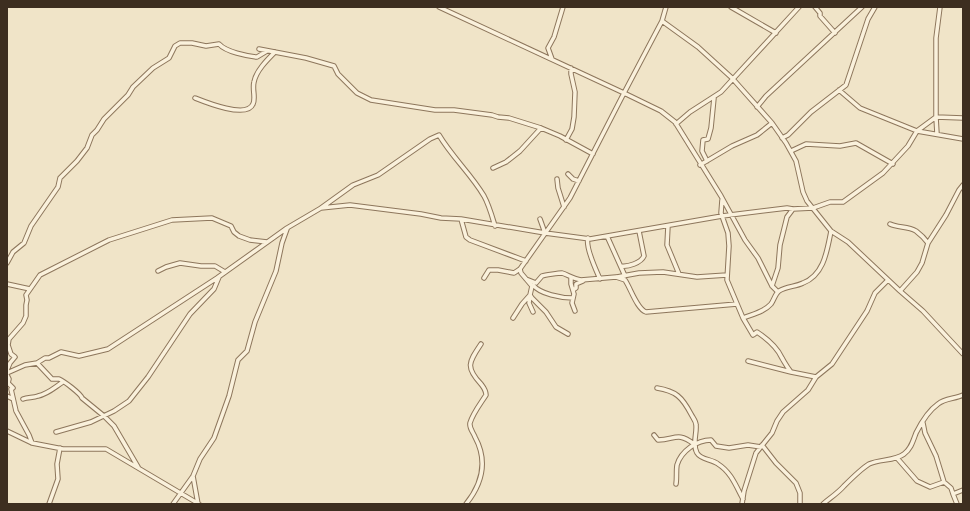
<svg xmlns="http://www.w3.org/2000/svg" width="970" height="511" font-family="'Source Serif 4',serif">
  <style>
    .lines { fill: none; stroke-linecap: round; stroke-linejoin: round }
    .minor-casing { stroke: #8d765c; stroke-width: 5.5 }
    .minor { stroke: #faf1dc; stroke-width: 3.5 }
  </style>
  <rect width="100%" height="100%" fill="#f0e4c8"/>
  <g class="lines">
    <defs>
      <path id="minor" d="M439,7l185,86 38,-72 4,-14
        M731,7l45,26
        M815,7l5,6v3l15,17
        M662,21l36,26 34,31 40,45 14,20 10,18 7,31 4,9 24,30 17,11 52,49 23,20 40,43
        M259,49l47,9 28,8 4,8 19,19 14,7 64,10h19l38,5 6,2 11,1 32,10 19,8 33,18
        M552,59l-4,-11 6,-11 9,-30
        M839,90l21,18 57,23 19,-14v-79l4,-31
        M195,98c10,4 52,21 58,6 3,-6 -1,-15 1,-22 2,-11 13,-22 21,-30
        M757,107l9,-11 96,-89
        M676,124l14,-12 31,-20 78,-85
        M937,134l-1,-17 27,1
        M782,138l6,-3 23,-23 35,-27 22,-66 7,-12
        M566,140l6,-11 2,-12 1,-25 -4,-18v-6
        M791,151l15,-7 34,2 16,-3 37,21
        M707,161l-5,-10 1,-11 5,-1 3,-11 3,-30
        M700,165l32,-19 25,-11 15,-12
        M493,168l13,-6 14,-11 21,-23
        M568,174l5,5 6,2
        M557,179l1,9 6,19
        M722,200l-1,13 7,20 1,13 -2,34 16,38 10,17 4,-3c9,6 20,15 25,26 3,5 5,9 9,14l25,5
        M321,208l32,-23 25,-10 52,-36 9,-4c13,22 32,39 45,61 5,9 8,20 11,30
        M461,219l5,18 4,3 56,21
        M540,219l5,14
        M890,224c8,4 18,2 26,7 4,3 9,8 12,12
        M668,226l-1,19 12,29
        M607,236l18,40
        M588,238c-3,9 8,32 12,41
        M7,263l6,-11 11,-9 7,-17 27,-39 2,-9 17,-17 10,-13 5,-13 5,-5 7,-11 24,-24 5,-8 20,-19 16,-10 6,-12 5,-3h12l14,3 13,-2c7,8 28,12 38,13l10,-6
        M621,266c7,1 20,-3 23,-10l-5,-25
        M520,269l1,4 11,13 -2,9 2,3 14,14 10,15 12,7
        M158,271l8,-4 14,-4 21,3h14l10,6
        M617,277l22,-4 24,-1 34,5 30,-2
        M484,278l5,-8h9l16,3 6,-4 50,-71 54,-105 37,18 14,11 46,74 24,44 13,18 14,28 6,6
        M571,278v6l3,10 -2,9 3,8
        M526,279l10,4 6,-7c3,-1 17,-3 20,-3 6,2 12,6 19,7l35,-3 9,3c6,9 12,29 21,32l91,-8
        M7,284l23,5
        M533,285c7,9 28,13 40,13
        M772,286l6,-18 2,-23 7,-28 6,-8
        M573,290l3,-2v-4l7,-3
        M900,291l17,-19 5,-9 6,-20 18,-28 13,-25 4,-5
        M530,296l-1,7 4,9
        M513,318l9,-14 8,-9
        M743,318c10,-4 21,-6 28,-14 3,-4 4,-10 8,-13 8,-5 16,-4 24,-8 21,-8 24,-32 28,-52
        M748,361l43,11
        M37,363l15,16c1,0 6,0 7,0 5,2 22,15 23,19l22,18 10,10 24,41
        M7,370l3,-7 5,-6 -4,-3 -3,-9 1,-6 14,-16 3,-7v-11l1,-5 -1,-5 14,-20 69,-35 63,-20 40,-2 19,8 3,6 5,4 11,4 17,2
        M7,373l18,-8 12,-2 8,-5h4l12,-6 18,4 29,-7 109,-71 70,-50 34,-20 29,-3 71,9 20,4 20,1 84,14 45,6 132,-23 65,-8 6,1 20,-1 17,-6h13l40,-29 25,-27 9,-15 46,8
        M7,375l2,4 -1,4 5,5 -2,1 5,22 13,24 3,8
        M657,388c19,3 25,9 34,26 2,4 5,7 5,11 1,9 -4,19 1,28 4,7 15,6 21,11 13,8 18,22 25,35
        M7,396l6,3
        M23,399c5,-2 10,-1 15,-3 10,-2 17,-9 25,-14
        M923,423l2,10 11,23 8,26 7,6 2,6
        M7,431l25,12 31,6h43l93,55
        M56,432l35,-10 23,-11 15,-10 19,-24 42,-63 24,-25 5,-12
        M654,435l4,5c17,0 19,-9 36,4
        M762,445l14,18 20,20 4,10v11
        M897,458l20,23 13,6 14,-5
        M193,476l5,28
        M676,484c1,-6 0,-13 1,-19 4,-14 20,-25 34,-25l5,6 13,2 19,-3 13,2
        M49,504l9,-25 -1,-15 3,-16
        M173,504l20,-28 7,-17 14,-21 15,-42 9,-36 9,-9 8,-29 21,-51 6,-28 5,-14
        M466,504c16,-20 22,-43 9,-67 -2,-5 -6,-9 -5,-14 3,-10 11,-20 16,-28 0,-5 -2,-7 -5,-11 -16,-17 -12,-22 0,-40
        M742,504l2,-13 12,-38 16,-20 5,-12 6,-9 25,-22 8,-13 16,-13 35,-53 8,-18 13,-13
        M823,504c7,-6 15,-11 21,-18 7,-7 17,-17 25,-22 11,-5 26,-3 35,-10 7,-5 9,-13 12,-21 5,-10 12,-22 22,-29 7,-6 17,-5 25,-9
        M957,504l-4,-10 10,-4"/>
    </defs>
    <use href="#minor" class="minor-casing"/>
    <use href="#minor" class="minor"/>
  </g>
  <rect width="970" height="511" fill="none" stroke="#3d2e20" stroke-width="16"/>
</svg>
